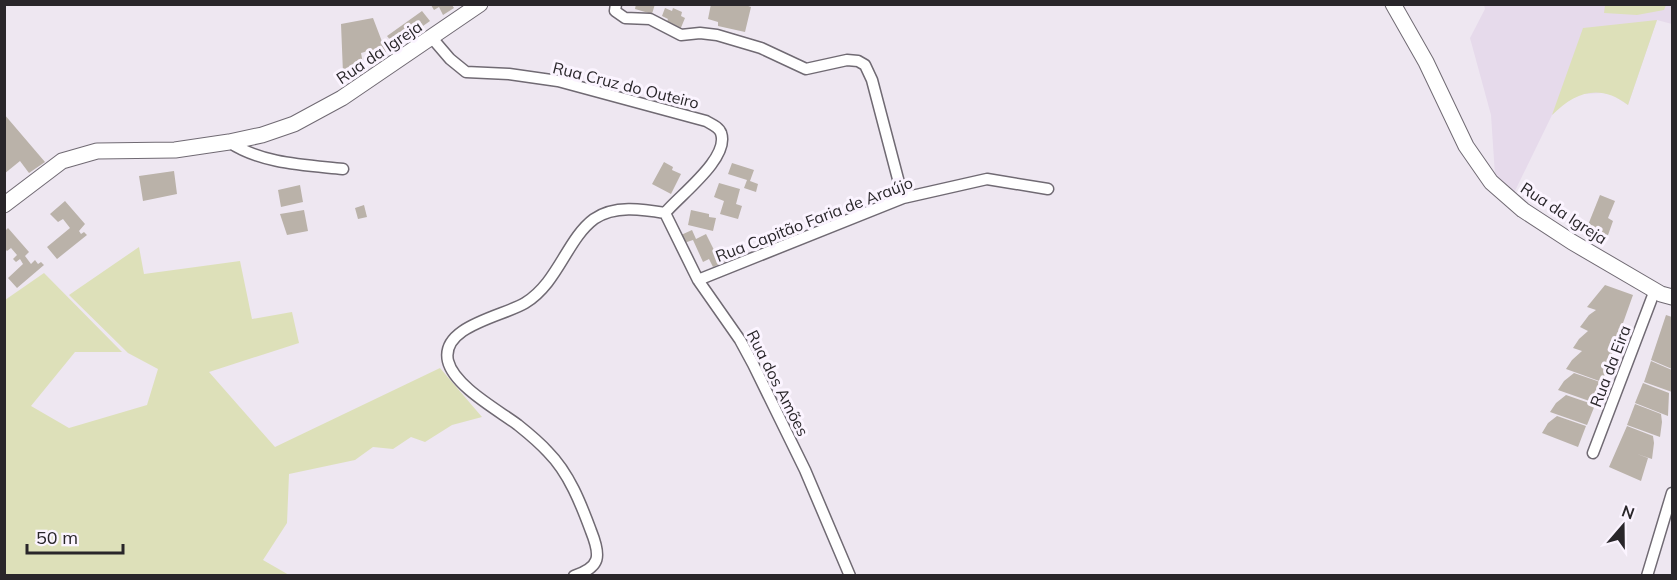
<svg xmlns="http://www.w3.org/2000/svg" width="1677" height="580" font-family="Mulish,sans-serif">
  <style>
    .built { fill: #e6daeb }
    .green { fill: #dde0b9 }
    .building { fill: #bab2a9 }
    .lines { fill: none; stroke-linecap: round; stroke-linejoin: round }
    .street-casing { stroke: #706a73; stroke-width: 13 }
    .secondary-casing { stroke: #706a73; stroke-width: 17 }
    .street { stroke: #fff; stroke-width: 10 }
    .secondary { stroke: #fff; stroke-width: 15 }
    .labels { text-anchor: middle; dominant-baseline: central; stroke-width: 6; stroke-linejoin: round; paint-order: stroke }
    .street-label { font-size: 16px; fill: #29262a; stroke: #fbf4ff }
  </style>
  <rect width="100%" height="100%" fill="#eee7f1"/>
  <path class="built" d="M1484,5h188v19l-15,-4 -29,85 -17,-11 -9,-1 -21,1 -15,8 -14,13 -38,78 -19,-18 -4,-60 -21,-77 15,-29z"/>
  <path class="green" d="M1605,5v-1l61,1 -2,5 -27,5 -33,-2z
    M1657,20l-29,85c-28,-22 -53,-13 -76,10l31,-87z
    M139,247l5,27 96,-13 12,58 40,-7 7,31 -90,29 66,75 165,-79 42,49 -30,8 -27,17 -14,-5 -18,12 -20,-2 -18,13 -66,14 -2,49 -24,37 26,15h-284v-275l39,-27 78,79h-47l-44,54 38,22 78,-23 11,-36 -30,-16 -59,-58z"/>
  <path class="building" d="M636,4h19l-3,10 -17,-5z
    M711,4h32l8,3 -6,25 -27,-6v-4l-10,-3z
    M431,5h21l2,3 -11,7 -4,-8 -5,3z
    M665,8l7,3 1,-3 9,4 -1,4 4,2 -5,12 -14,-6 2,-5 -6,-3z
    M422,11l8,10 -35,25 -8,-10z
    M373,18l13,34 -17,3 -1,-4 -7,2 3,16 -21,4 -2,-49z
    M4,114l41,48 -16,11 -9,-12 -16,13z
    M664,162l9,5 -1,3 9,4 -10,20 -19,-10z
    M732,163l22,7 -4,11 8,3 -2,8 -12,-4 3,-8 -19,-6z
    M174,171l3,23 -34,7 -4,-25z
    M719,183l21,6 -4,15 6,2 -4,13 -18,-5 4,-13 -10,-4z
    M300,185l3,17 -22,5 -3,-17z
    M1600,195l15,6 -7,17 5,3 -6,17 -21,-8z
    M65,201l20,23 -6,7 2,3 3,-2 3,3 -30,24 -10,-12 23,-19 -7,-9 -5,3 -8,-8z
    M364,205l3,12 -9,2 -3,-11z
    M304,210l4,21 -21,4 -7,-21z
    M691,210l18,4v3l7,1 -3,13 -25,-6z
    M8,228l21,24 -4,4 6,8 4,-4 3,4 3,-2 3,3 -27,23 -9,-10 15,-14 -3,-5 -4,3 -3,-3 4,-4 -6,-7 -4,3 -3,-3v-16z
    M692,230l4,9 10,-5 10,20 7,-4 5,10 -15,7 -4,-8 -6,3 -10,-22 -9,3 -3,-8z
    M1605,285l28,10 -31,87 -36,-13 6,-9 10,-9 -9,-3 6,-9 9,-8 -8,-4 9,-12 7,-5 -9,-3z
    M1666,315l6,2v52l-21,-9z
    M1651,361l21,9v22l-28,-10z
    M1574,373l29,10 -8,20 -37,-13 6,-9z
    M1643,383l26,10 -1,23 -33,-13z
    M1566,395l29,10 -8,20 -37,-13 6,-9z
    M1635,404l26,10 1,8 -2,15 -33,-12z
    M1557,416l29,10 -8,21 -36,-14 6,-10z
    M1627,426l26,10 1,7 -2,16 -15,-5 11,4 -7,23 -32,-14z"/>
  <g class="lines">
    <defs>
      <path id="street" d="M616,4l-1,7 10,7 25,1 31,16 19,-2 17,2 44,13 45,21 41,-9 11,1 7,4 7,15 31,118
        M432,38l18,21 16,13 43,2 49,7 148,40c5,3 13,6 15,12 9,25 -41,62 -56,80
        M229,142c33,22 76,23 114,27
        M665,213l33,67 42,60 13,24 52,106 45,106
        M698,280l205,-82 84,-19 61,10
        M1593,453l62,-163
        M574,576c27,-9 27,-20 17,-45 -10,-27 -22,-58 -43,-79 -9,-10 -20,-19 -30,-27 -20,-15 -64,-39 -70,-64 -8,-35 56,-45 77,-58 33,-20 42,-64 69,-84 20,-14 48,-10 71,-6
        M1647,576l25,-83"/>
      <path id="secondary" d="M1393,4l33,58 40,84 25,36 32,28 49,32 89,52 11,3
        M4,205l58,-44 35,-10 78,-1 54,-8 33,-7 32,-11 48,-26 138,-94"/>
    </defs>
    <use href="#street" class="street-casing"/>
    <use href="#secondary" class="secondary-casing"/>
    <use href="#street" class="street"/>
    <use href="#secondary" class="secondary"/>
  </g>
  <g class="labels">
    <g class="street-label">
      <text transform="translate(379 52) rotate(-34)">Rua da Igreja</text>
      <text transform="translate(626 85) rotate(14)">Rua Cruz do Outeiro</text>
      <text transform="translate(1564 213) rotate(33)">Rua da Igreja</text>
      <text transform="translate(814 219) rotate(-21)">Rua Capitão Faria de Araújo</text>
      <text transform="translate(1610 366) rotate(-69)">Rua da Eira</text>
      <text transform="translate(778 383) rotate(63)">Rua dos Amões</text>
    </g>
  </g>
  <rect width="1677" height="580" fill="none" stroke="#29262a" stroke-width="12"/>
  <g transform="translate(1623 526) rotate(20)" stroke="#fbf4ff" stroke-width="4.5" paint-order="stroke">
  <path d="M0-4.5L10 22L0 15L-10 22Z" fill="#29262a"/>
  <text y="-9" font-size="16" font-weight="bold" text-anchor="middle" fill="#29262a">N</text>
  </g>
  <path d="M27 544v9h96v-9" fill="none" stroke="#29262a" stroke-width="3"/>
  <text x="36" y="544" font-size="18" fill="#29262a" stroke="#fbf4ff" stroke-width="4.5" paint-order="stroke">50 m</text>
</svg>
